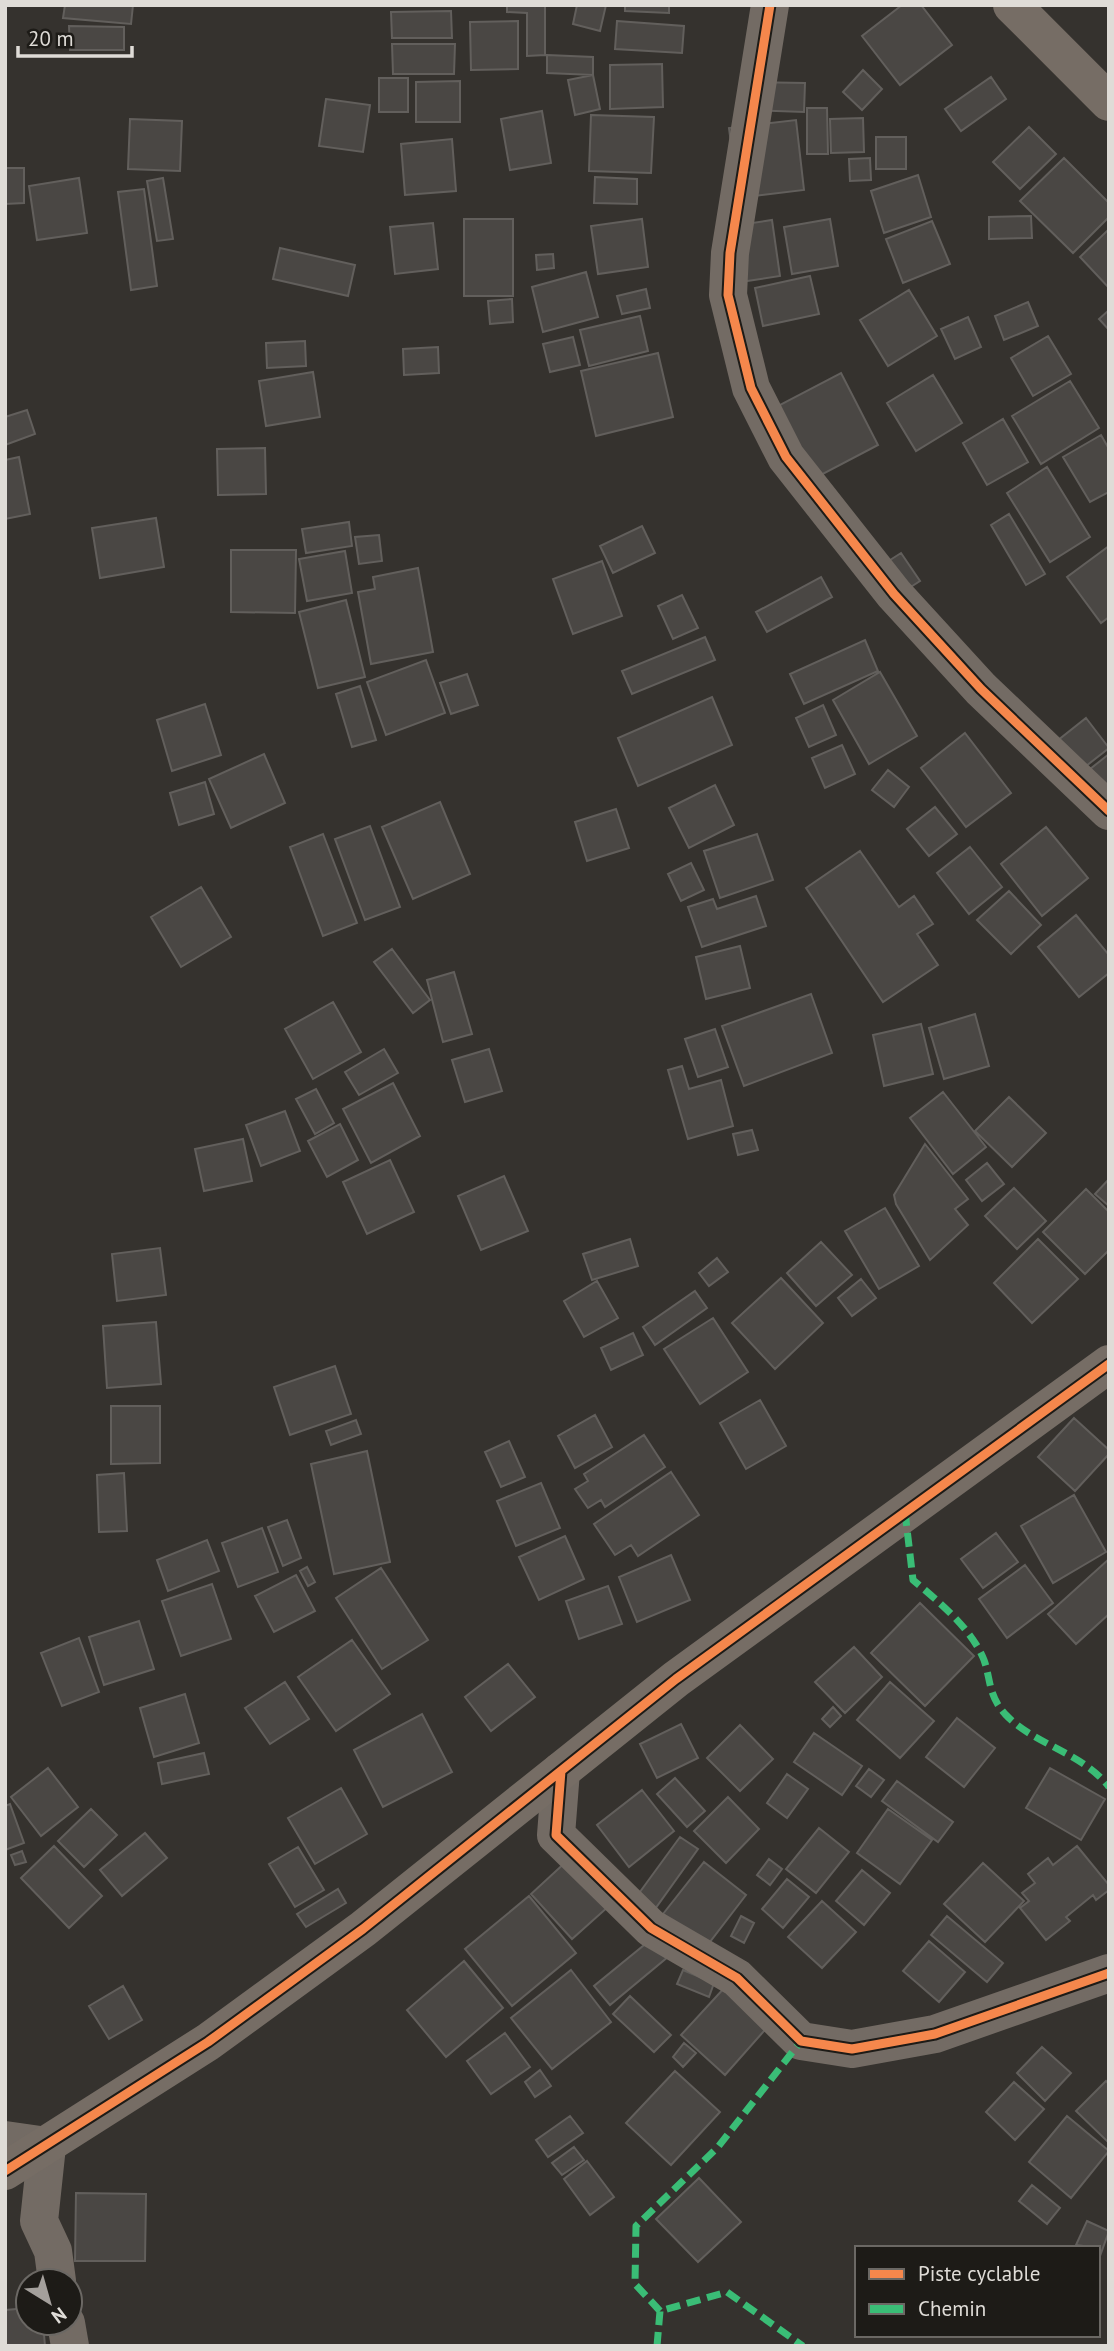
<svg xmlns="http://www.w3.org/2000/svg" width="1114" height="2351" font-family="'PT Sans',sans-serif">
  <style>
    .building { fill: #4a4744; stroke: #625f5c; stroke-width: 2 }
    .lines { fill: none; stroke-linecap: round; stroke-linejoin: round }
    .street { stroke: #736b64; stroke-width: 38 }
    .secondary { stroke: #766d65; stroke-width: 38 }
    .quiet { stroke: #3abd76; stroke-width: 7; stroke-dasharray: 14 7; stroke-linecap: butt }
    .cycleway-casing { stroke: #1d1b17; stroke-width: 13 }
    .cycleway { stroke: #f5874c; stroke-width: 9 }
  </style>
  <rect width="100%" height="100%" fill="#35322e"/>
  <path class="building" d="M65,5h68l-2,19 -68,-6z
    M507,5h38v50l-18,1v-43l-20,-1z
    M577,5h29l-6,26 -27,-7z
    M625,5h44v8l-44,-2z
    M902,5h19l31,40 -52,40 -38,-49z
    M451,11l1,27h-60l-1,-26z
    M518,21v48l-47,1 -1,-48z
    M617,21l67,5 -2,27 -67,-4z
    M69,26l55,1v23h-54z
    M392,44h63l-1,30h-61z
    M547,55l46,2v18l-46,-2z
    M662,64l1,43 -53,2v-44z
    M863,70l19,19 -20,21 -19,-18z
    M593,75l7,34 -25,6 -7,-35z
    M991,77l15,22 -45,32 -16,-22z
    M379,78h29v34h-29z
    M460,81v41h-44v-40z
    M745,82l60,1 -1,29 -60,-2z
    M326,99l44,6 -7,47 -44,-6z
    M807,108h20l1,46h-21z
    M542,111l9,52 -41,7 -9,-51z
    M591,115l63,2 -3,56 -62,-2z
    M863,118l1,34 -33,1 -1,-34z
    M130,119l52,2 -2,50 -52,-2z
    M796,120l8,70 -66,8 -9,-70z
    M1029,127l27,27 -36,35 -27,-27z
    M876,137h30v32h-30z
    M452,139l4,52 -51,4 -4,-51z
    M870,158l1,22 -21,1 -1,-22z
    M1064,158l45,45v14l-36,36 -53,-52z
    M5,168h19v35l-19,1z
    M918,175l13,42 -47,16 -13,-42z
    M595,177l42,2v25l-43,-1z
    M79,178l8,55 -50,7 -8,-54z
    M163,178l10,61 -16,2 -10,-60z
    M144,189l13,97 -26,4 -13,-98z
    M1031,216l1,22 -43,1v-22z
    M464,219h49v77h-49z
    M642,219l6,48 -50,7 -7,-48z
    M830,219l8,47 -46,8 -8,-47z
    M772,220l8,56 -53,8 -8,-56z
    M932,221l18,43 -47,19 -17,-44z
    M433,223l5,46 -43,5 -5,-47z
    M1109,229v59l-29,-31z
    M280,248l75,17 -7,31 -75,-17z
    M553,254l1,14 -17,2 -1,-15z
    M586,272l12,45 -55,15 -11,-45z
    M810,276l9,38 -56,12 -8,-38z
    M646,289l4,19 -28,6 -5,-18z
    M909,290l28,46 -49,30 -28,-46z
    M512,299l1,23 -23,2 -2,-23z
    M1028,302l10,24 -34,14 -9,-24z
    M1109,310v20l-10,-11z
    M640,316l8,35 -59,15 -9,-36z
    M968,317l13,30 -26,12 -14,-30z
    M1048,336l23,38 -38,22 -22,-38z
    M573,337l7,28 -30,7 -7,-28z
    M305,341l1,25 -39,2 -1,-25z
    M438,347l1,26 -35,2 -1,-26z
    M658,353l15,64 -77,19 -15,-65z
    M313,372l7,45 -54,9 -7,-45z
    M841,373l37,72 -80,42 -37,-72z
    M933,375l29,48 -46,28 -29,-48z
    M1070,381l29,47 -58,36 -29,-48z
    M27,410l8,24 -30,11v-28z
    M1003,419l25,43 -41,23 -24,-42z
    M1101,435l8,14v43l-19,10 -27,-45z
    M265,448l1,46 -48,1 -1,-46z
    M19,457l11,57 -25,5v-59z
    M1047,467l43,70 -40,25 -43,-69z
    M1009,514l36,60 -19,11 -35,-60z
    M156,518l8,49 -64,11 -8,-50z
    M349,522l3,24 -46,7 -4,-24z
    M642,526l13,27 -42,20 -13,-27z
    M379,535l3,26 -23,3 -4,-27z
    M1109,546v71l-8,6 -34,-46z
    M231,550h65l-1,63 -64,-1z
    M345,551l7,42 -45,8 -8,-42z
    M901,553l19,28 -28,18 -19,-28z
    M602,561l20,55 -49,18 -20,-55z
    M418,568l15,84 -62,12 -13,-72 17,-3 -2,-12z
    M821,577l11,20 -65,35 -11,-20z
    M682,595l16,33 -25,11 -15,-33z
    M346,600l19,77 -47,11 -19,-76z
    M705,637l10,23 -83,34 -10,-23z
    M865,640l13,31 -74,33 -14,-30z
    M426,660l19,53 -59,22 -19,-53z
    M880,672l37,64 -48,28 -36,-64z
    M467,674l11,31 -27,9 -11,-31z
    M360,686l16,54 -24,7 -16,-53z
    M712,697l20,48 -94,41 -20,-48z
    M205,704l16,51 -49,16 -15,-51z
    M823,705l13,30 -27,12 -13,-29z
    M1086,718l23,30 -28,22 -24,-29z
    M965,733l46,60 -45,34 -45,-59z
    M842,745l13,29 -30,14 -13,-30z
    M264,754l21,49 -54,25 -22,-49z
    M1109,754v59l-29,-36z
    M888,770l21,17 -15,20 -22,-17z
    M205,782l9,32 -35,11 -9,-32z
    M715,785l19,40 -45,23 -20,-40z
    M440,802l30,72 -57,25 -31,-72z
    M935,807l22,27 -28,22 -22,-27z
    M616,809l13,39 -42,13 -12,-39z
    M370,826l30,81 -35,13 -30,-81z
    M1046,827l42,51 -46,38 -41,-52z
    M323,834l34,89 -34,13 -33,-89z
    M757,834l16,46 -53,18 -16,-47z
    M970,847l32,40 -33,27 -32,-41z
    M860,851l39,56 15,-11 19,28 -16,10 21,31 -55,37 -77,-114z
    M691,863l13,27 -23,11 -13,-27z
    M201,887l30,50 -50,30 -30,-50z
    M1009,891l32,34 -30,29 -34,-34z
    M756,896l10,30 -64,21 -14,-40 25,-8 4,10z
    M1076,915l33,40v18l-30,24 -41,-50z
    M740,946l10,42 -44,11 -10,-42z
    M392,949l38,51 -17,13 -39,-51z
    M454,972l18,62 -29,8 -16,-62z
    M811,994l21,59 -88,33 -22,-60z
    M333,1002l28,50 -48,27 -28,-50z
    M975,1014l14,52 -45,13 -15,-51z
    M921,1024l12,50 -49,12 -11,-51z
    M715,1029l13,38 -30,10 -13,-38z
    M384,1049l14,24 -39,22 -14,-23z
    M489,1049l13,42 -37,11 -13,-42z
    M682,1066l7,23 32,-9 12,46 -45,13 -20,-69z
    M393,1083l27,53 -49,27 -28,-54z
    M316,1089l18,34 -19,11 -19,-35z
    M943,1092l43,55 -33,27 -43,-56z
    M1009,1097l37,36 -34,34 -37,-36z
    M285,1111l15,40 -39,15 -15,-41z
    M340,1124l18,36 -31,17 -19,-36z
    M752,1130l6,20 -20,5 -5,-21z
    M243,1139l9,42 -48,10 -9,-42z
    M925,1144l43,55 -13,10 13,16 -38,35 -34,-56 -2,-9z
    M390,1160l24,52 -47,22 -24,-52z
    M987,1163l17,21 -22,17 -16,-21z
    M504,1176l24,55 -47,19 -23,-54z
    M1109,1179v27l-14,-12z
    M1014,1188l32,33 -29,28 -32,-33z
    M1086,1189l23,23v38l-24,24 -42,-42z
    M885,1208l34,58 -40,23 -34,-58z
    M630,1239l8,27 -46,14 -9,-26z
    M1038,1239l40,40 -46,44 -38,-40z
    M821,1242l31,33 -36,31 -29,-33z
    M160,1248l6,47 -49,6 -5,-47z
    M717,1258l11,14 -19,14 -10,-13z
    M781,1278l42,45 -48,46 -43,-46z
    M861,1279l15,19 -24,18 -14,-18z
    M597,1281l21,37 -34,19 -20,-36z
    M695,1291l12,17 -52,37 -12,-18z
    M713,1318l35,54 -48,32 -36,-55z
    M156,1322l5,62 -54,4 -4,-62z
    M633,1333l10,22 -32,15 -10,-22z
    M335,1366l16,48 -61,21 -16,-48z
    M760,1400l26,46 -40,23 -26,-46z
    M111,1406h49v57l-49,1z
    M595,1415l17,32 -37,21 -17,-32z
    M1074,1418l35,32v4l-34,37 -37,-34z
    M356,1420l5,14 -30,11 -5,-14z
    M644,1435l21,32 -60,40 -4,-7 -13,8 -13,-19 13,-8 -4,-7z
    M509,1441l16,36 -24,10 -16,-35z
    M367,1451l23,111 -56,12 -23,-110z
    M671,1472l28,43 -61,41 -7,-11 -16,10 -21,-31z
    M124,1473l3,58 -28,1 -2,-57z
    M541,1483l19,45 -44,18 -19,-45z
    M1074,1495l32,57 -53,31 -32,-57z
    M287,1520l14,38 -18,8 -15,-39z
    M262,1528l16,44 -40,15 -16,-44z
    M996,1533l22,29 -35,26 -22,-29z
    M565,1536l19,43 -45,21 -20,-43z
    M207,1540l12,31 -51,20 -11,-31z
    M671,1555l19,45 -53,22 -18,-45z
    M1109,1559v55l-33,30 -28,-30z
    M1025,1565l28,38 -46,35 -28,-39z
    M307,1567l8,15 -7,4 -8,-15z
    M381,1568l47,72 -46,29 -46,-71z
    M296,1575l19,36 -41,21 -19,-36z
    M212,1584l19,55 -50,17 -19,-55z
    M608,1586l14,38 -43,15 -13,-38z
    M920,1603l54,53 -49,50 -54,-53z
    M139,1621l15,48 -50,16 -15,-48z
    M79,1638l20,54 -37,14 -21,-53z
    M352,1640l38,54 -54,37 -38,-54z
    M854,1647l28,30 -37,36 -30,-31z
    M508,1664l27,33 -44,34 -26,-34z
    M285,1682l24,37 -39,25 -25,-36z
    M890,1682l44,39 -34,37 -43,-38z
    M185,1694l14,49 -45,14 -14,-49z
    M833,1707l8,9 -11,11 -8,-8z
    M422,1714l30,58 -69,35 -29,-57z
    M957,1718l38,30 -31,39 -38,-30z
    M681,1724l17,34 -41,20 -17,-34z
    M740,1725l33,34 -33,32 -33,-33z
    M814,1733l48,33 -20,29 -48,-33z
    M204,1753l5,21 -47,10 -4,-21z
    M48,1768l30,39 -37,29 -30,-39z
    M1050,1768l55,31 -24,41 -55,-32z
    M869,1769l15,11 -13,17 -15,-11z
    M787,1774l21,15 -21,29 -20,-15z
    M675,1778l30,33 -18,16 -30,-33z
    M897,1781l56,41 -15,20 -56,-41z
    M341,1788l26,46 -52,30 -27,-46z
    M642,1790l32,41 -45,36 -32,-42z
    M728,1797l31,32 -33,34 -32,-32z
    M10,1804l14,39 -19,7v-44z
    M91,1809l26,26 -33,32 -26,-26z
    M888,1809l44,31 -32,44 -43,-31z
    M819,1828l30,24 -33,41 -30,-24z
    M145,1833l22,25 -45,38 -22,-26z
    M680,1837l18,12 -43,60 -18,-13z
    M54,1846l48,50 -33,32 -48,-50z
    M1077,1846l32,39v5l-13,10 -3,-5 -27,22 4,4 -24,19 -26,-32 9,-7 -7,-8 13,-10 -7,-9 20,-16 5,7z
    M298,1847l26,43 -29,17 -26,-43z
    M22,1851l4,11 -11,3 -4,-10z
    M769,1859l13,10 -12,16 -13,-10z
    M568,1860l41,46 -37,33 -41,-45z
    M704,1862l42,33 -40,52 -43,-33z
    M983,1863l41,38 -39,41 -41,-38z
    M862,1870l28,23 -26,32 -28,-24z
    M787,1879l22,18 -26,31 -21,-19z
    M338,1889l8,14 -40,24 -9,-13z
    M529,1896l47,57 -64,53 -47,-57z
    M822,1901l34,31 -34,36 -34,-31z
    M741,1916l13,7 -10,20 -13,-7z
    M947,1916l56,47 -16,19 -56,-47z
    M654,1937l15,19 -59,49 -16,-19z
    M929,1941l36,31 -26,30 -36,-31z
    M464,1961l39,47 -57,49 -39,-47z
    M571,1970l40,52 -59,47 -41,-51z
    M683,1970l31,13 -5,14 -32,-13z
    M727,1985l44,38 -46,52 -44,-40z
    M123,1986l19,34 -33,19 -20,-33z
    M630,1996l41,39 -17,17 -41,-38z
    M505,2033l25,34 -39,27 -24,-33z
    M684,2043l12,10 -13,14 -10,-10z
    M1042,2047l29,26 -26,28 -28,-28z
    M540,2070l11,16 -16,11 -10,-15z
    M675,2071l45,41 -49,53 -45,-42z
    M1106,2081l3,3v59l-33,-32z
    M1014,2082l30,27 -29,31 -29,-28z
    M570,2116l13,17 -35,24 -12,-17z
    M1067,2116l42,35 -38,47 -42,-36z
    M574,2147l10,13 -22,15 -10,-12z
    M587,2161l27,36 -24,18 -26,-36z
    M699,2178l42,44 -43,40 -42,-43z
    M1032,2185l28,23 -13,16 -28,-23z
    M76,2193l70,1 -1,67h-70z
    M1087,2221l22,10 -9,25 -2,-8 -22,-3z
    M27,2308l1,15h15l2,23h-40l1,-36z"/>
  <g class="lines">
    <path class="street" d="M770,5l-40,248 -2,42 23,93 35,69 108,137 87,95 128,122
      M561,1771l-5,64 95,93 86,50 64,63 51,8 83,-15 174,-61
      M5,2140l42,6 -8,75 14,30 4,30
      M66,2323l4,23"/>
    <path class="secondary" d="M1012,5l97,97
      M5,2171l203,-129 155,-113 313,-250 433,-315"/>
    <path class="quiet" d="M905,1512l8,68c25,21 59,49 71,80 7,20 4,35 21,54 29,31 77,38 104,73
      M660,2311l-25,-27 1,-58 82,-79 83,-106
      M657,2346l3,-35 67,-19 76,54"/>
    <defs>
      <path id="cycleway" d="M770,5l-40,248 -2,42 23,93 35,69 108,137 87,95 128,122
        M561,1771l-5,64 95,93 86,50 64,63 51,8 83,-15 174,-61
        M5,2171l203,-129 155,-113 313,-250 433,-315"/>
    </defs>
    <use href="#cycleway" class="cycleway-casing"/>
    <use href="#cycleway" class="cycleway"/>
  </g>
  <rect width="1114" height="2351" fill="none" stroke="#dfdcd7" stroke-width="14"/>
  <rect x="855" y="2246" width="245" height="91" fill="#1d1b17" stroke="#6b6864" stroke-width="2"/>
  <rect x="869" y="2269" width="35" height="10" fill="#f5874c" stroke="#6b6864" stroke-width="2"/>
  <text x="918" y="2281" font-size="21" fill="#dfdcd7">Piste cyclable</text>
  <rect x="869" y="2304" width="35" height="10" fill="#3abd76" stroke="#6b6864" stroke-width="2"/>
  <text x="918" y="2316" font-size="21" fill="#dfdcd7">Chemin</text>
  <g transform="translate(49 2302) rotate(143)"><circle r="33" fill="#1d1b17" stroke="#6b6864" stroke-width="2"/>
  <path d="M0-5L12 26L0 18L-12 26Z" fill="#a4a09c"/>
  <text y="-10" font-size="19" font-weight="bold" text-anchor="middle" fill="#dfdcd7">N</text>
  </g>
  <path d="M18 46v10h114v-10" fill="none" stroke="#dfdcd7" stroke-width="3.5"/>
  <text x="28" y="46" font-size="21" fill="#dfdcd7" stroke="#1d1b17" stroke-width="5" paint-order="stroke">20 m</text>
</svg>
